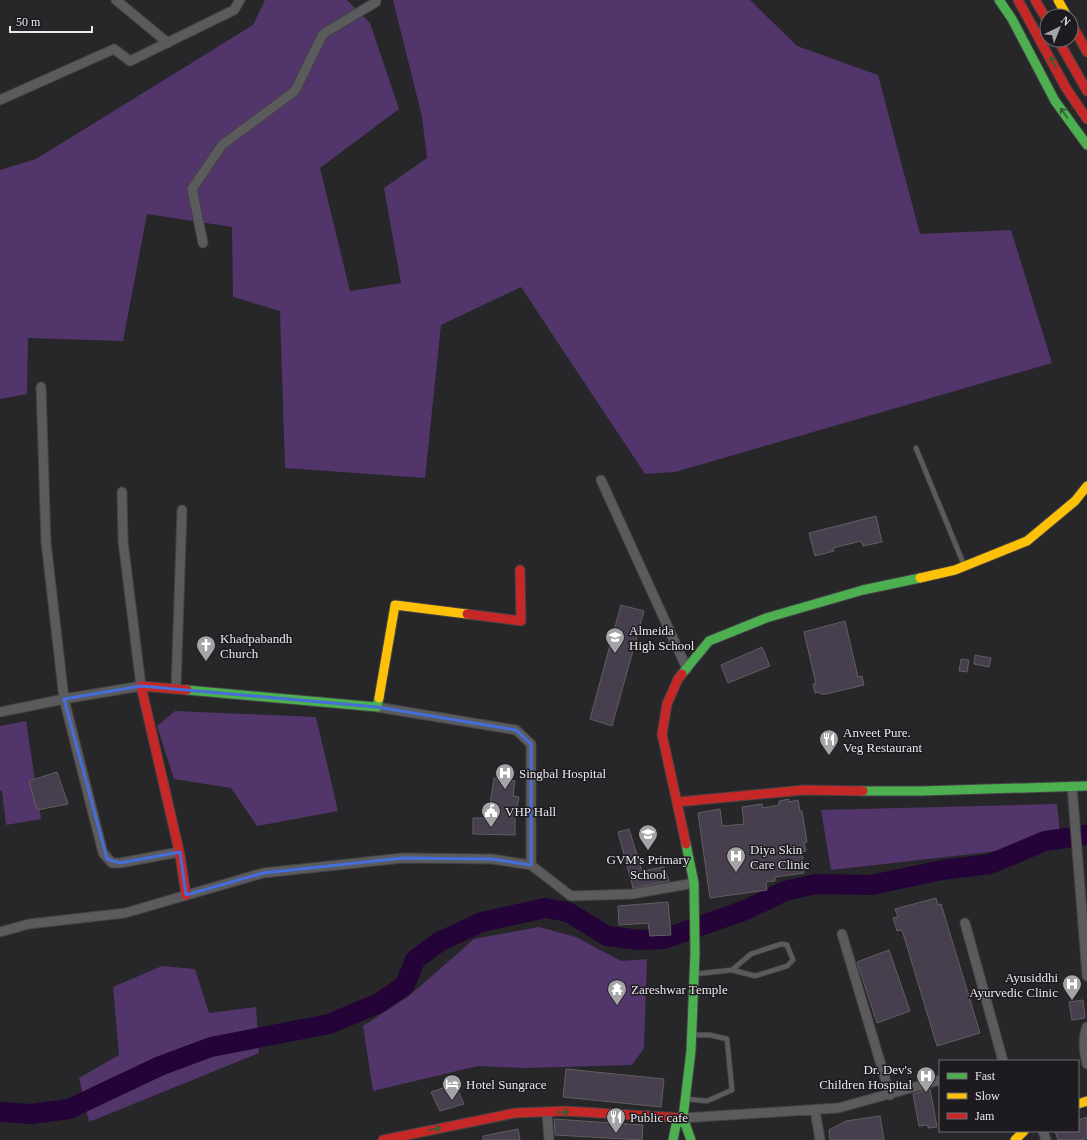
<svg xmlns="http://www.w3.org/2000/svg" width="1087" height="1140" font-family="Georgia,serif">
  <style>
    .green { fill: #52366b }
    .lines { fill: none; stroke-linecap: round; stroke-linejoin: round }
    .river { stroke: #230338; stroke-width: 20 }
    .building { fill: #473e4e; stroke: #605f61 }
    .lane-casing { stroke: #434244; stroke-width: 6 }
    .street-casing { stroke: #434244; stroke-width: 11 }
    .fast-casing { stroke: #434244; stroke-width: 11 }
    .slow-casing { stroke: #434244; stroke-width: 11 }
    .jam-casing { stroke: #434244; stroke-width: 11 }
    .lane { stroke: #5b5a5c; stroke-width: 4.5 }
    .street { stroke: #5b5a5c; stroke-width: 9 }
    .fast { stroke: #4caf50; stroke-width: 9 }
    .slow { stroke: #ffc107; stroke-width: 9 }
    .jam { stroke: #c62828; stroke-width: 9 }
    .oneway { stroke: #325e36 }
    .marked { fill: none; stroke: #466ddc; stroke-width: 3; stroke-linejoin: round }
    .labels { text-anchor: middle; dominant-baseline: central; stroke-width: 3; stroke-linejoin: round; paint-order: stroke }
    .poi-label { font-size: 13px; fill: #e8e7ea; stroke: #1d1b20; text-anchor: start }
  </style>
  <rect width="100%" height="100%" fill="#272628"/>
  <path class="green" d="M265,0h82l23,23 29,86 -79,59 30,123 51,-8 -17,-95 43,-30 -5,-41 -29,-117h357l47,46 81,29 42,159 91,-4 41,133 -377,109 -30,2 -124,-187 -80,38 -16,153 -140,-10 -5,-157 -47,-14 -1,-70 -85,-13 -24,127 -95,-3 -1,56 -27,5v-229l36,-11 217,-134z
    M175,711l141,6 22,94 -81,15 -26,-38 -57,-9 -17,-53z
    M26,721l15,98 -35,6 -4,-34 -2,-1v-64z
    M1057,804l4,40 -230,26 -10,-60z
    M539,927l37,10 45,24 26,-2 -3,89 -12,17 -110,3 -44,-2 -105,25 -10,-65 46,-30 65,-57z
    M162,966l33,3 14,44 47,-6 3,46 -170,69 -10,-44 40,-23 -6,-68z"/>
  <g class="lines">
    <path class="river" d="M0,1112l31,2 38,-5 91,-43 51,-19 118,-23 50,-21 26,-18 10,-25 24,-18 43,-20 63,-14 23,4 39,24 33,4 24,-1 84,-30 37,-18 31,-7 55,1 71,-15 48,-6 55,-23 42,-6"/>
  </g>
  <path class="building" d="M876,516l6,26 -19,4 -2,-5 -28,7 1,3 -19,5 -6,-23z
    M621,605l23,6 -32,115 -22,-7z
    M845,621l13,56 4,-1 2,9 -38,9h-5l-1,-2 -5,1 -2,-9h3l-12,-52z
    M762,647l8,19 -42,17 -7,-18z
    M975,655l16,3 -2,9 -15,-3z
    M961,659l8,1 -2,12 -8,-1z
    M57,772l11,32 -31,6 -8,-29z
    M494,778l21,3 -2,15 6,1 -2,10h-2v28l-42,-1v-16h15z
    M789,799v3l9,-2 2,11h2l5,31 -3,1 2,8 -4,1 2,21 -29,4v4l-9,1 1,8 -57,8 -12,-85 22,-4 2,16 2,1 20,-2 -2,-17 20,-3 1,4 16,-3v-4z
    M629,829l13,42 22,-4 5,14 -36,7 -15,-56z
    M936,898l2,7 3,-1 39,129 -43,13 -35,-116 -5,1 -4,-13 5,-1 -3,-8z
    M668,902l3,33 -21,1 -2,-13 -29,2 -1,-19z
    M889,950l21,61 -33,12 -20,-61z
    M1083,1000l2,18 -13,2 -3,-18z
    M566,1069l98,10 -3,28 -98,-10z
    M455,1084l9,20 -24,7 -9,-19z
    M930,1089l7,38 -9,1v-3l-9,1 -6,-32z
    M880,1116l4,24h-54l-1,-10 17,-9z
    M1087,1117v21l-6,2h-23l-3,-9h23v-11z
    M554,1119l89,6 -1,15 -87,-5z
    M518,1129l2,11h-37v-4z"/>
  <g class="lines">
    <defs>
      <path id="lane" d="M916,448l48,117
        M695,974l37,-4 19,-16 30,-10 6,1 6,15 -6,6 -32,10 -23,-6
        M686,1099l21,2 25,-11 -5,-51 -17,-4h-17"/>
      <path id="street" d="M116,0l52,43
        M0,100l114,-51 16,12 104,-51 6,-10
        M203,243l-11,-54 30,-44 73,-54 28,-57 53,-32v-2
        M41,387l5,155 18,157 39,154 9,10h8l59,-11
        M601,480l86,189
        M176,689l6,-179
        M377,707l139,23 15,14v121
        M0,712l64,-13 77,-13 -18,-145 -1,-49
        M1072,786l15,190
        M965,923l38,138
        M0,932l29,-8 96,-11 138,-40 140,-15 89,1 39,6 40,31 61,-2 62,-11
        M842,934l48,161
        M1087,1027c-5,12 -3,25 0,37
        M815,1110l5,30
        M547,1112l2,28
        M683,1118l155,-10 102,-28
        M1043,1131l3,9"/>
      <path id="fast" d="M999,0l13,19 43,82 32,44
        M682,674l27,-33 57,-23 97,-28 57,-12
        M187,690l190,17 2,-9
        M863,791h58l166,-5
        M686,844l8,39 1,71 -4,97 -8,67 8,22
        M673,1140l3,-15 7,-7"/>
      <path id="slow" d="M1058,0l9,16
        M920,578l35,-8 72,-29 48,-40 12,-15
        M379,698l16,-93 72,9
        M1078,1104l9,-3
        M1015,1140l9,-9"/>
      <path id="jam" d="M1018,0l48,88 21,31
        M1035,0l12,20
        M1071,23l16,29
        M1058,40l29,51
        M467,614l54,7 -1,-51
        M682,674l-4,5 -11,25 -5,30 24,110
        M677,802l127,-12 59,1
        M186,895l-6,-40 -39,-169 46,4
        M383,1140l132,-27 50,-2 118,7"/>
    </defs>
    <use href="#lane" class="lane-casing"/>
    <use href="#street" class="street-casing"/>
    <use href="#fast" class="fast-casing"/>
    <use href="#slow" class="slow-casing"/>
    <use href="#jam" class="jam-casing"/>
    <use href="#lane" class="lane"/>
    <use href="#street" class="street"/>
    <use href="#fast" class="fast"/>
    <use href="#slow" class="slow"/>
    <use href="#jam" class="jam"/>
  </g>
  <defs><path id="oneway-shaft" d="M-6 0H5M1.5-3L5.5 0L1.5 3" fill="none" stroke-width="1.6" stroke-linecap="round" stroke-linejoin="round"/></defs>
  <g class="oneway">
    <use href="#oneway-shaft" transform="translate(1053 62) rotate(-118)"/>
    <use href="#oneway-shaft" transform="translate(1064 113) rotate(-126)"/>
    <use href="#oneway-shaft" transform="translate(563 1112) rotate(-1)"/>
    <use href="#oneway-shaft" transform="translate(435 1129) rotate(-11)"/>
  </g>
  <path class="marked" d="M141,686l236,21 139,23 15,14v121l-39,-6 -89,-1 -140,15 -77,22 -6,-43 -60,11 -13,-4 -43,-160z"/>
  <defs>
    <symbol id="school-pin" viewBox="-11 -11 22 30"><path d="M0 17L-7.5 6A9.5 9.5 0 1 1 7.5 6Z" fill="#a4a3a6" stroke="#1d1b20"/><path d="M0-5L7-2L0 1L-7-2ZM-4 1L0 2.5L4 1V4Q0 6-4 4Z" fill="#fff"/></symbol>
    <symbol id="church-pin" viewBox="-11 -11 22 30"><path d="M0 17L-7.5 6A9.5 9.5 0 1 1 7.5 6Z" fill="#a4a3a6" stroke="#1d1b20"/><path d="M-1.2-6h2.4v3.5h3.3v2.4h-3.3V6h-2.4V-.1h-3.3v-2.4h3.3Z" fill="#fff"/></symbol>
    <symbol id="restaurant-pin" viewBox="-11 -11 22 30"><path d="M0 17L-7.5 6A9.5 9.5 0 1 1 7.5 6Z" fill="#a4a3a6" stroke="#1d1b20"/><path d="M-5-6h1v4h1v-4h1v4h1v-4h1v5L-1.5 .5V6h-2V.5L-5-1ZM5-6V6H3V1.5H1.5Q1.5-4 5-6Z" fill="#fff"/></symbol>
    <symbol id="hospital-pin" viewBox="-11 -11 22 30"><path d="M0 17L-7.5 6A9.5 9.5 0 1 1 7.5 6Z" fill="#a4a3a6" stroke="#1d1b20"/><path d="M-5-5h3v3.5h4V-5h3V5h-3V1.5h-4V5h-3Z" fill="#fff"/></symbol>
    <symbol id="civic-pin" viewBox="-11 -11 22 30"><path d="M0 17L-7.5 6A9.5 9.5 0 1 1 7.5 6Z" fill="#a4a3a6" stroke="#1d1b20"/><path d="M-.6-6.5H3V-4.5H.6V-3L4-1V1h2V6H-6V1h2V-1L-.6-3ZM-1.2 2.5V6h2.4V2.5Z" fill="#fff"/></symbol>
    <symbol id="temple-pin" viewBox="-11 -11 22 30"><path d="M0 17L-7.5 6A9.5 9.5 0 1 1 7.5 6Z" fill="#a4a3a6" stroke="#1d1b20"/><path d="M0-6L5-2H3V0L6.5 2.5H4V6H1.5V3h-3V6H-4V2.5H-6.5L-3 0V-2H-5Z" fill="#fff"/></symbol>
    <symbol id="hotel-pin" viewBox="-11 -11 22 30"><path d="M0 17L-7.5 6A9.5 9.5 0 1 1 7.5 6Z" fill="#a4a3a6" stroke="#1d1b20"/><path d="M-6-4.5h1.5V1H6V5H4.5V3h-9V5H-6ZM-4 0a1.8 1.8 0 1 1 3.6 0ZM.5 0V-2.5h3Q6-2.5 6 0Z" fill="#fff"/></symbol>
  </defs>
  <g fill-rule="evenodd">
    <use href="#school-pin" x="604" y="626" width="22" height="30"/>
    <use href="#church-pin" x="195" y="634" width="22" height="30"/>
    <use href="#restaurant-pin" x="818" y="728" width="22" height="30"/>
    <use href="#hospital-pin" x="494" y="762" width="22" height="30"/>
    <use href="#civic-pin" x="480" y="800" width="22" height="30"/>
    <use href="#school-pin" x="637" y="823" width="22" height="30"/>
    <use href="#hospital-pin" x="725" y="845" width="22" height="30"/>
    <use href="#hospital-pin" x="1061" y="973" width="22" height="30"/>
    <use href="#temple-pin" x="606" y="978" width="22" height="30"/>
    <use href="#hospital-pin" x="915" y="1065" width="22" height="30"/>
    <use href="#hotel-pin" x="441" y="1073" width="22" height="30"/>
    <use href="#restaurant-pin" x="605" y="1106" width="22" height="30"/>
  </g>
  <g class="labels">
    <g class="poi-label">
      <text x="629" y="630">Almeida<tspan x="629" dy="15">High School</tspan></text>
      <text x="220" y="638">Khadpabandh<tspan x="220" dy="15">Church</tspan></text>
      <text x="843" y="732">Anveet Pure.<tspan x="843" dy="15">Veg Restaurant</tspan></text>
      <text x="519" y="773">Singbal Hospital</text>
      <text x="505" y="811">VHP Hall</text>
      <text x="750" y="849">Diya Skin<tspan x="750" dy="15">Care Clinic</tspan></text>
      <text x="648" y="859" text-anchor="middle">GVM's Primary<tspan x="648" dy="15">School</tspan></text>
      <text x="1058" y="977" text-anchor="end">Ayusiddhi<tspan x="1058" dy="15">Ayurvedic Clinic</tspan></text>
      <text x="631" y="989">Zareshwar Temple</text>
      <text x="912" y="1069" text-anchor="end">Dr. Dev's<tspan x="912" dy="15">Children Hospital</tspan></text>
      <text x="466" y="1084">Hotel Sungrace</text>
      <text x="630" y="1117">Public cafe</text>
    </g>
  </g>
  <rect x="939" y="1060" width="140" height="72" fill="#1d1b20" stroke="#6e6d71"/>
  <rect x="947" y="1073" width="20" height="6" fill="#4caf50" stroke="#6e6d71"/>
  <text x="975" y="1080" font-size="12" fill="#e8e7ea">Fast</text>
  <rect x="947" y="1093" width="20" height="6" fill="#ffc107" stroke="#6e6d71"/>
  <text x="975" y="1100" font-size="12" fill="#e8e7ea">Slow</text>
  <rect x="947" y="1113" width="20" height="6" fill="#c62828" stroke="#6e6d71"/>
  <text x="975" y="1120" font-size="12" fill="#e8e7ea">Jam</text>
  <g transform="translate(1059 28) rotate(43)"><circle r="19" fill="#1d1b20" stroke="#6e6d71"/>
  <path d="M0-3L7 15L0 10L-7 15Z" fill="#a4a3a6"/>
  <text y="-6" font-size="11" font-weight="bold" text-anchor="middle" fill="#e8e7ea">N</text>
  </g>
  <path d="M10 26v6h82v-6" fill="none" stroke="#e8e7ea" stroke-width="2"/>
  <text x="16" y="26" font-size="12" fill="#e8e7ea" stroke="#1d1b20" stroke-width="3" paint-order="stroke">50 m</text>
</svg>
